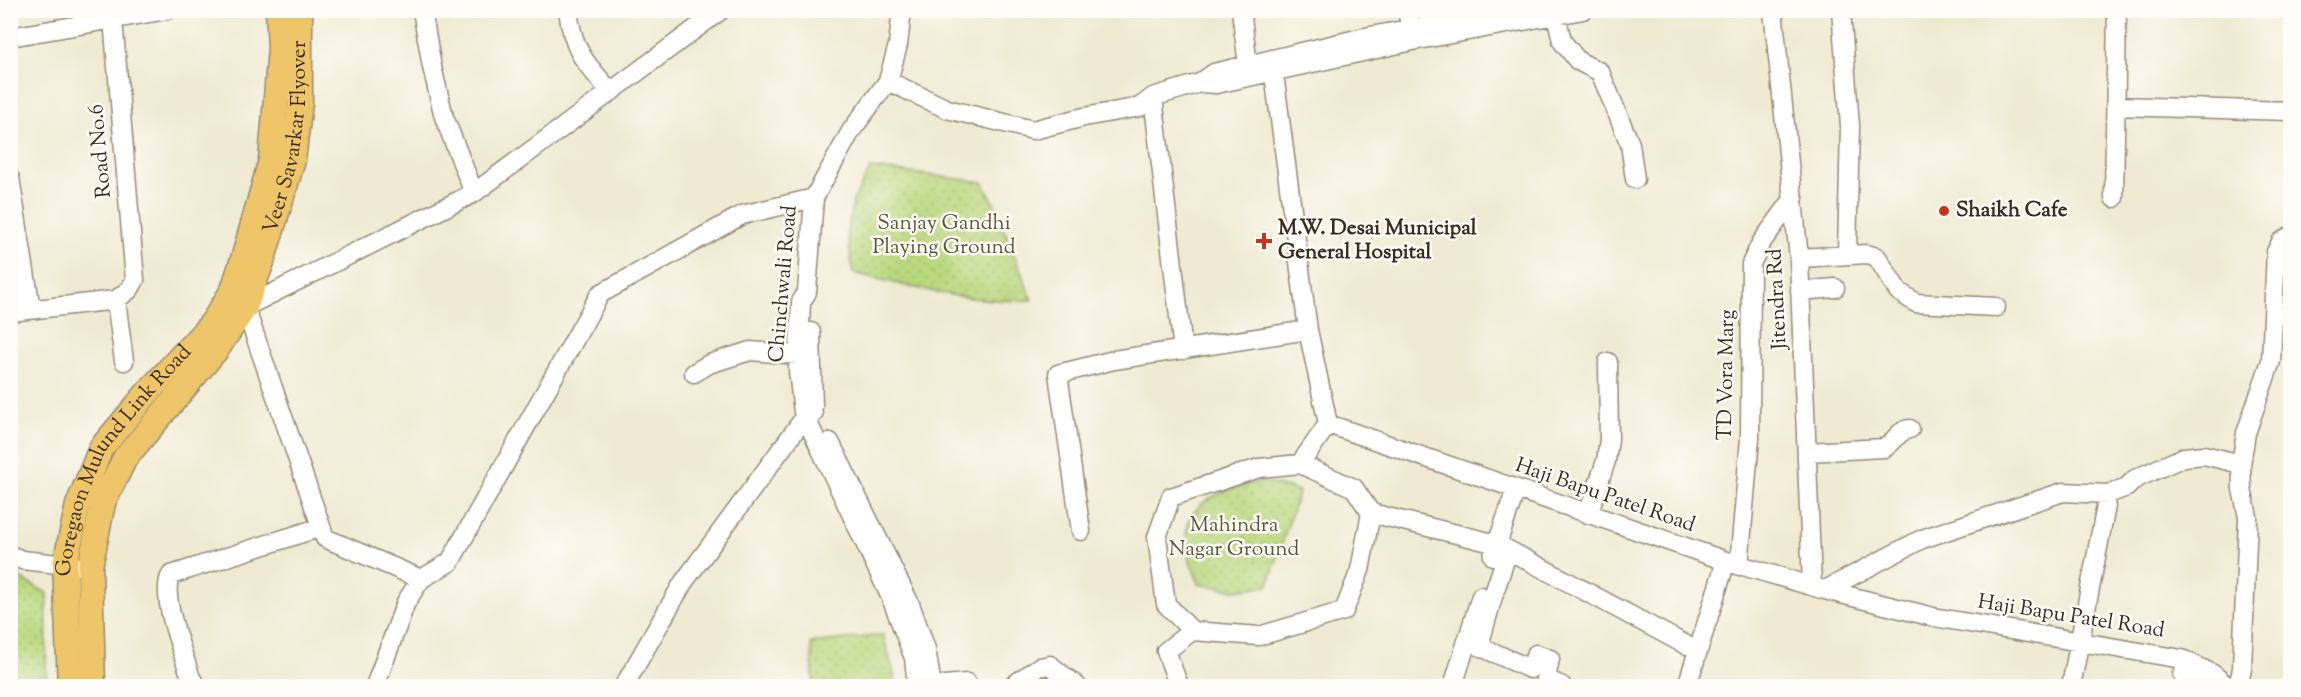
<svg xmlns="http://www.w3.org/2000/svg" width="2301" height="697" font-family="'Sorts Mill Goudy',serif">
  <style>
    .park { fill: url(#park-dots); stroke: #7a814e; stroke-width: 1.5 }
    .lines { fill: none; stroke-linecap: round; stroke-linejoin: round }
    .minor-casing { stroke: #958a78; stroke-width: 21 }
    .major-casing { stroke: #958a78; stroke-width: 27 }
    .minor { stroke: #fff; stroke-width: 18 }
    .major { stroke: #eec569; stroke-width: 24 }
    .poi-dot { fill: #c8321e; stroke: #fdfcf7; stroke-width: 2 }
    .labels { text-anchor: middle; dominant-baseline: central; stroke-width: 5; stroke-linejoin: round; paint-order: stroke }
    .street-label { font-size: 21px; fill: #3b2a1e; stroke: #fdfcf7 }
    .poi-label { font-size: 21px; font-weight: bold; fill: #3b2a1e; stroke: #fdfcf7; text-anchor: start }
    .park-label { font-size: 21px; fill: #5b5636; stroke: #fdfcf7 }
  </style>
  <defs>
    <pattern id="park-dots" width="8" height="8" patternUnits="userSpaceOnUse" patternTransform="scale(1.5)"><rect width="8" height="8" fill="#bad87e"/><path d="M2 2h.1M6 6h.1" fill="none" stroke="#a1ba6c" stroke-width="1.8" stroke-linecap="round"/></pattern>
  </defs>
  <rect width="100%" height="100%" fill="#fdfcf7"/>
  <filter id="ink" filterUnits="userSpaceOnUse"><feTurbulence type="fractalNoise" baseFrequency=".0167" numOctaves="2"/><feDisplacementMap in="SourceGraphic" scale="12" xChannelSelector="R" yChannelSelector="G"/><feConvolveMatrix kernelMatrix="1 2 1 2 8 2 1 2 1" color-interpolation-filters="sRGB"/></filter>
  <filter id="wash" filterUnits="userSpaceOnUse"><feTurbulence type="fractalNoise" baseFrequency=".008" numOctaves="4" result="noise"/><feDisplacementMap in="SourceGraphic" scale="24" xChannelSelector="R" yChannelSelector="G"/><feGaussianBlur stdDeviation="1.35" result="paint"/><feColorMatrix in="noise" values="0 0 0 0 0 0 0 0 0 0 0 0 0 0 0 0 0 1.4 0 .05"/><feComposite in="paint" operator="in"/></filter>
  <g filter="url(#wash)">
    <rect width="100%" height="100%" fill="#efead1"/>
    <path class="park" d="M871,168l112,14 10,19 39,99c-61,4 -119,-13 -179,-27l-6,-42 7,-32z
      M1261,481l38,10 -31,95 -35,4 -34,-6c-4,-12 -13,-28 -13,-41 -3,-44 41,-54 75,-62z
      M10,573l37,20 -1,93h-35z
      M883,635l12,43v8h-81l-3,-43z"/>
  </g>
  <g filter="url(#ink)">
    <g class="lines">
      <defs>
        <path id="minor" d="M422,10l10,57 12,50 30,76
          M568,10c5,41 16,52 43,82
          M902,10l-4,35 -10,36 -37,50 -37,67 -7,94 -6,10 -3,69 5,41 89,188 22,58 3,28
          M1241,10l7,55
          M1407,10l6,31
          M1514,10l-149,27 -151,36 -14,10 16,1 197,-43 170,-31
          M1555,10l7,31 16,20 22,11 30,72 5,35
          M1773,10l26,248 13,328
          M1841,10l9,116 -3,128
          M10,37l157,-27
          M1272,59l36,271 20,94 398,137 99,29 108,27 249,42 31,15 14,12
          M888,81l59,28 86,21 51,-13 56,-10 13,-10 47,-14
          M1153,97l30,253
          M2116,106l174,5
          M10,178l21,131
          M2114,198l3,-188
          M1799,258l68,-4 10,3 21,34 18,12 80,4
          M10,276l5,26 -5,3
          M1800,291l35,-3
          M116,300l8,61
          M10,312l106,-12 14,-11 5,-9 -22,-261
          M811,332l2,75
          M694,373l15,-9 41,-13 60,5
          M830,442l80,162 16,45 6,37
          M1807,452l77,-4c11,-5 13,-18 26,-19
          M1300,464l54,24 17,25 -11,57 -16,41 -85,25 -67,-5 -26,-27 -9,-67 14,-40 88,-29z
          M1300,464l28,-40
          M1371,513l126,31 189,101
          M1588,514l18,-53 3,-22 -1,-77
          M1081,531l-23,-157 56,-14 194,-30
          M1508,551l-14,42 -15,53 51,23 6,-15 14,5 -4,20 16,7
          M10,555l12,5 54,6
          M1493,556l23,-67
          M1739,566l11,-128 1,-174 10,-21 33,-45
          M421,579l-96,-41 -80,-231 229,-114 247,-183
          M1825,590l97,-51 141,-47 45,2 19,-7 8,-8 49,-22 20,-2 37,9
          M2182,674l11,4 5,7
          M196,686l-5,-8c-7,-23 -32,-83 -20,-103l150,-48
          M375,686l31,-84 15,-23 29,-17 150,-268 142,-79 72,-17
          M624,686l59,-103 119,-162 11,-7
          M933,686l34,-3
          M1012,686l27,-19 11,-2 27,21
          M1179,686l-13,-35 26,-20
          M1453,686l28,-90
          M1687,686l39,-125
          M2071,686l35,-180
          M2238,686l4,-17 6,-152 -6,-28 -1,-25 5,-31 25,-72 5,-109 5,-10 9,-6"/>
        <g id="major">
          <path id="s1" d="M70,686l-5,-122 13,-59 23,-57 48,-57 63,-68 21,-33 11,-34 27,-96 9,-112 -2,-38"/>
          <path id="s2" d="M93,686l-3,-119 13,-64 22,-45 92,-109 28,-42 17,-45 31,-102 7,-57v-93"/>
        </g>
      </defs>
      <use href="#minor" class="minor-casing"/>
      <use href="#major" class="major-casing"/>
      <use href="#minor" class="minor"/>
      <use href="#major" class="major"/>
    </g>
  </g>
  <g class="poi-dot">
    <circle cx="1944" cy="211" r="6"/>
    <path d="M1261 232h6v6h6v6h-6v6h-6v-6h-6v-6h6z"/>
  </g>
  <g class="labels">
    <g class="street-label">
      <text stroke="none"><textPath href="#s2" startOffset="604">Veer Savarkar Flyover</textPath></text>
      <text transform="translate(101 151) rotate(-95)">Road No.6</text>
      <text transform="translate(784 284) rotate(-85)">Chinchwali Road</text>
      <text transform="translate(1778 299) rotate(-93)">Jitendra Rd</text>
      <text transform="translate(1727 375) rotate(-89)">TD Vora Marg</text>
      <text stroke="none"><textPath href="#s1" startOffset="243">Goregaon Mulund Link Road</textPath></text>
      <text transform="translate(1605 496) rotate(19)">Haji Bapu Patel Road</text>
      <text transform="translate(2071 617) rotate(9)">Haji Bapu Patel Road</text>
    </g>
    <g class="poi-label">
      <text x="1956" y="211">Shaikh Cafe</text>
      <text x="1278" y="229">M.W. Desai Municipal<tspan x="1278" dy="24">General Hospital</tspan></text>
    </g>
    <g class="park-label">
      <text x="944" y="224">Sanjay Gandhi<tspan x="944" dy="24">Playing Ground</tspan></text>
      <text x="1234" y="526">Mahindra<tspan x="1234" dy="24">Nagar Ground</tspan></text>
    </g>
  </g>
  <rect width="2301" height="697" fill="none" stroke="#fdfcf7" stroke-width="36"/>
</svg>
